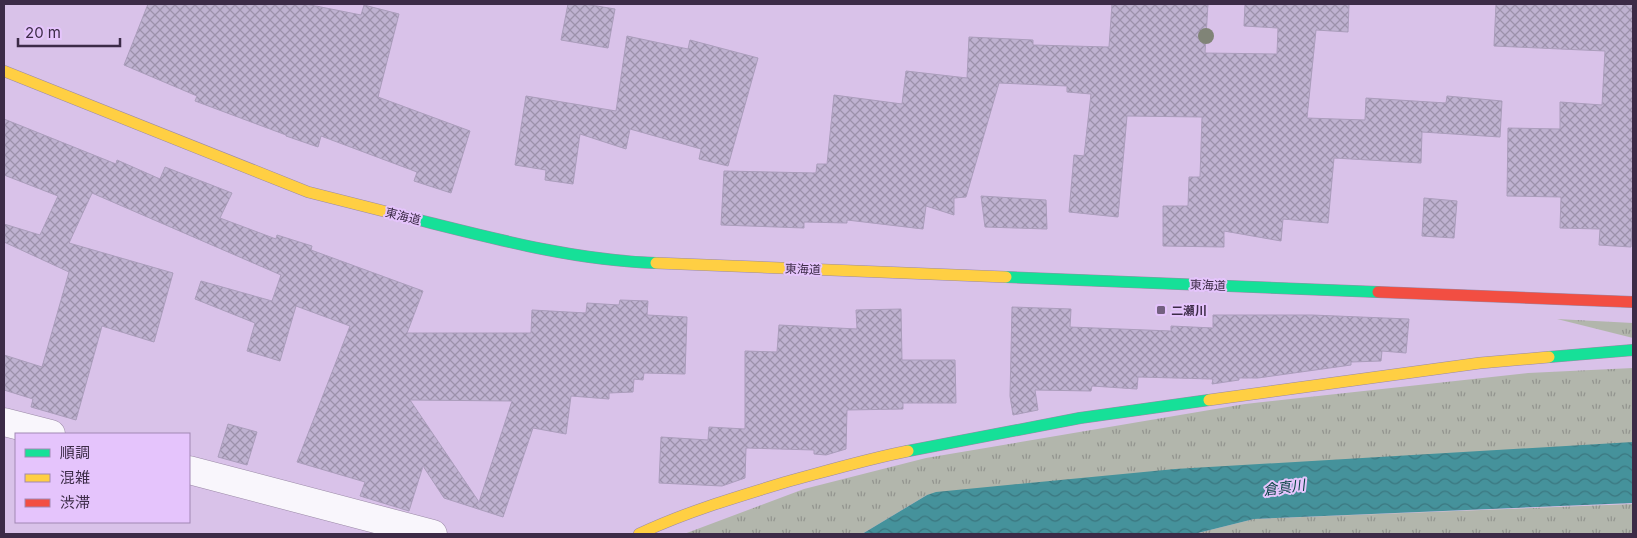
<svg xmlns="http://www.w3.org/2000/svg" width="1637" height="538" font-family="Inter,'Noto Sans JP',sans-serif">
  <style>
    .grass { fill: url(#grass-tufts) }
    .water { fill: url(#water-waves) }
    .building { fill: url(#building-cross-hatch); stroke: #aa9dbb; fill-rule: evenodd }
    .lines { fill: none; stroke-linecap: round; stroke-linejoin: round }
    .street-casing { stroke: #9a89a6; stroke-width: 29 }
    .fast-casing { stroke: #9a89a6; stroke-width: 12 }
    .slow-casing { stroke: #9a89a6; stroke-width: 12 }
    .jam-casing { stroke: #9a89a6; stroke-width: 12 }
    .street { stroke: #f9f6fc; stroke-width: 28 }
    .fast { stroke: #16e098; stroke-width: 11 }
    .slow { stroke: #ffcf43; stroke-width: 11 }
    .jam { stroke: #f24e42; stroke-width: 11 }
    .tree { fill: #808477 }
    .poi-dot { fill: #736080; stroke: #e5c4fc; stroke-width: 2 }
    .labels { text-anchor: middle; dominant-baseline: central; stroke-width: 4; stroke-linejoin: round; paint-order: stroke }
    .street-label { font-size: 12px; fill: #3c2b47; stroke: #e5c4fc }
    .poi-label { font-size: 12px; font-weight: bold; fill: #3c2b47; stroke: #e5c4fc; text-anchor: start }
    .water-label { font-size: 14px; font-style: italic; fill: #044340; stroke: #e5c4fc }
  </style>
  <defs>
    <pattern id="grass-tufts" width="24" height="20" patternUnits="userSpaceOnUse" patternTransform="scale(1.25)"><rect width="24" height="20" fill="#b2b6ac"/><path d="M3 7l-1-3M5 7V3M7 7l1-3M15 17l-1-3M17 17v-4M19 17l1-3" fill="none" stroke="#92948e"/></pattern>
    <pattern id="water-waves" width="16" height="10" patternUnits="userSpaceOnUse" patternTransform="scale(1.25)"><rect width="16" height="10" fill="#45929b"/><path d="M0 5q4-4 8 0t8 0" fill="none" stroke="#3b7780"/></pattern>
    <pattern id="building-cross-hatch" width="8" height="8" patternUnits="userSpaceOnUse" patternTransform="scale(1.25)"><rect width="8" height="8" fill="#bfb2d1"/><path d="M0 0l8 8M0 8l8-8" fill="none" stroke="#9c91ab"/></pattern>
  </defs>
  <rect width="100%" height="100%" fill="#d9c2e9"/>
  <path class="grass" d="M1557,319l76,4v15z
    M1633,368v75l-706,52 -65,39h-178l120,-45 122,-31 319,-54 283,-31z
    M1633,504v30h-439l60,-15z"/>
  <path class="water" d="M1633,442v61l-379,16 -60,15h-332l65,-39 9,-3 239,-23z"/>
  <path class="building" d="M148,4h158l55,11 3,-10 35,9 -21,83 92,34 -19,62 -37,-12 3,-9 -96,-36 -3,11 -32,-11v-1l-91,-34 2,-5 -73,-31z
    M568,4h17l30,5 -7,39 -47,-8z
    M1112,4h96l-3,49 72,1 1,-26 -34,-2 1,-22h104l-1,28 -32,-2 -9,88 58,2 1,-22 80,5 1,-7 55,5 -2,36 -78,-5 -1,31 -87,-5 -6,65 -45,-4 -2,22 -57,-10v16l-61,-1v-40h25l1,-29h11l2,-60 -75,-1 -9,101 -49,-5 5,-57 10,1 7,-62 -24,-2v-6l-68,-3 -33,114 -12,1v17l-28,-9 -3,23 -76,-9v3l-43,-1v6l-83,-3 3,-54 92,2 1,-9h10l7,-69 68,9 4,-33 61,7 2,-41 64,3v5l76,2z
    M1496,4h137v205l-2,38 -32,-2 1,-16 -40,-1 1,-31 -54,-1 1,-68 52,1v-27l42,3 3,-54 -111,-5z
    M627,36l61,13 2,-9 68,18 -30,108 -29,-7 2,-10 -71,-20 -4,20 -46,-15 -7,50 -28,-4 1,-10 -31,-5 11,-69 90,15z
    M4,119l112,45 1,-4 43,19 5,-12 67,26 -12,25 56,21 1,-4 35,11 -1,4 112,41 -16,42h124l1,-23 54,3 1,-10 32,2 1,-5 28,1 -1,14 40,2 -2,57 -41,-1 -1,7 -9,-1 -1,13 -24,1v6l-38,-3 -5,38 -33,-6 -30,89 -59,-19 -21,-32 -14,45 -49,-15 5,-14 -68,-20 53,-136 -54,-20 -16,55 -33,-10 8,-28 -60,-24 6,-18 71,20 9,-26 -189,-82 -23,50 104,30 -19,69 -52,-16 -26,94 -45,-13 2,-8 -29,-9v-35l38,12 27,-95 -65,-30v-18l36,11 18,-39 -54,-21zM410,400l102,1 -33,101z
    M981,196l65,4 1,29 -62,-2z
    M1424,198l33,3 -3,37 -32,-2z
    M1012,307l59,2 -1,18 101,4v-5l42,2v-13h99l97,4 -3,34 -24,-2 -1,10 -30,1v3l-93,13h-19v2l-27,4 1,-5 -75,-2 -1,12 -45,-3 -1,5 -56,-1 3,20 -25,5 -3,-19z
    M901,309l1,51h53l1,43h-53v6l-56,1 -1,39 -20,6 -12,-1v-4l-68,-2 -1,30 -23,8 -63,-3 2,-46 47,3 1,-13 36,2v-78l32,1 2,-27 78,4 -1,-19z
    M228,424l29,8 -10,33 -29,-8z"/>
  <g class="lines">
    <defs>
      <path id="street" d="M4,422l47,12
        M189,470l244,64"/>
      <path id="fast" d="M395,214c86,21 172,46 261,49
        M1006,277l372,15
        M1549,357l84,-7
        M908,451l172,-33 129,-18"/>
      <path id="slow" d="M4,71l304,121 87,22
        M656,263l350,14
        M1209,400l271,-37 69,-6
        M639,534c47,-22 97,-37 147,-52 41,-11 81,-23 122,-31"/>
      <path id="jam" d="M1378,292l255,10"/>
    </defs>
    <use href="#street" class="street-casing"/>
    <use href="#fast" class="fast-casing"/>
    <use href="#slow" class="slow-casing"/>
    <use href="#jam" class="jam-casing"/>
    <use href="#street" class="street"/>
    <use href="#fast" class="fast"/>
    <use href="#slow" class="slow"/>
    <use href="#jam" class="jam"/>
  </g>
  <circle class="tree" cx="1206" cy="36" r="8"/>
  <rect class="poi-dot" x="1156" y="305" width="10" height="10" rx="2.5"/>
  <g class="labels">
    <g class="street-label">
      <text transform="translate(403 216) rotate(14)">東海道</text>
      <text transform="translate(803 269) rotate(2)">東海道</text>
      <text transform="translate(1208 285) rotate(2)">東海道</text>
    </g>
    <g class="poi-label">
      <text x="1171" y="310">二瀬川</text>
    </g>
    <g class="water-label">
      <text transform="translate(1284 487) rotate(-8)">倉真川</text>
    </g>
  </g>
  <rect width="1637" height="538" fill="none" stroke="#3c2b47" stroke-width="10"/>
  <rect x="15" y="433" width="175" height="90" fill="#e5c4fc" stroke="#a187b4"/>
  <rect x="25" y="449" width="25" height="8" fill="#16e098" stroke="#a187b4"/>
  <text x="60" y="458" font-size="15" fill="#3c2b47">順調</text>
  <rect x="25" y="474" width="25" height="8" fill="#ffcf43" stroke="#a187b4"/>
  <text x="60" y="483" font-size="15" fill="#3c2b47">混雑</text>
  <rect x="25" y="499" width="25" height="8" fill="#f24e42" stroke="#a187b4"/>
  <text x="60" y="508" font-size="15" fill="#3c2b47">渋滞</text>
  <path d="M18 38v8h102v-8" fill="none" stroke="#3c2b47" stroke-width="2.5"/>
  <text x="25" y="38" font-size="15" fill="#3c2b47" stroke="#e5c4fc" stroke-width="4" paint-order="stroke">20 m</text>
</svg>
